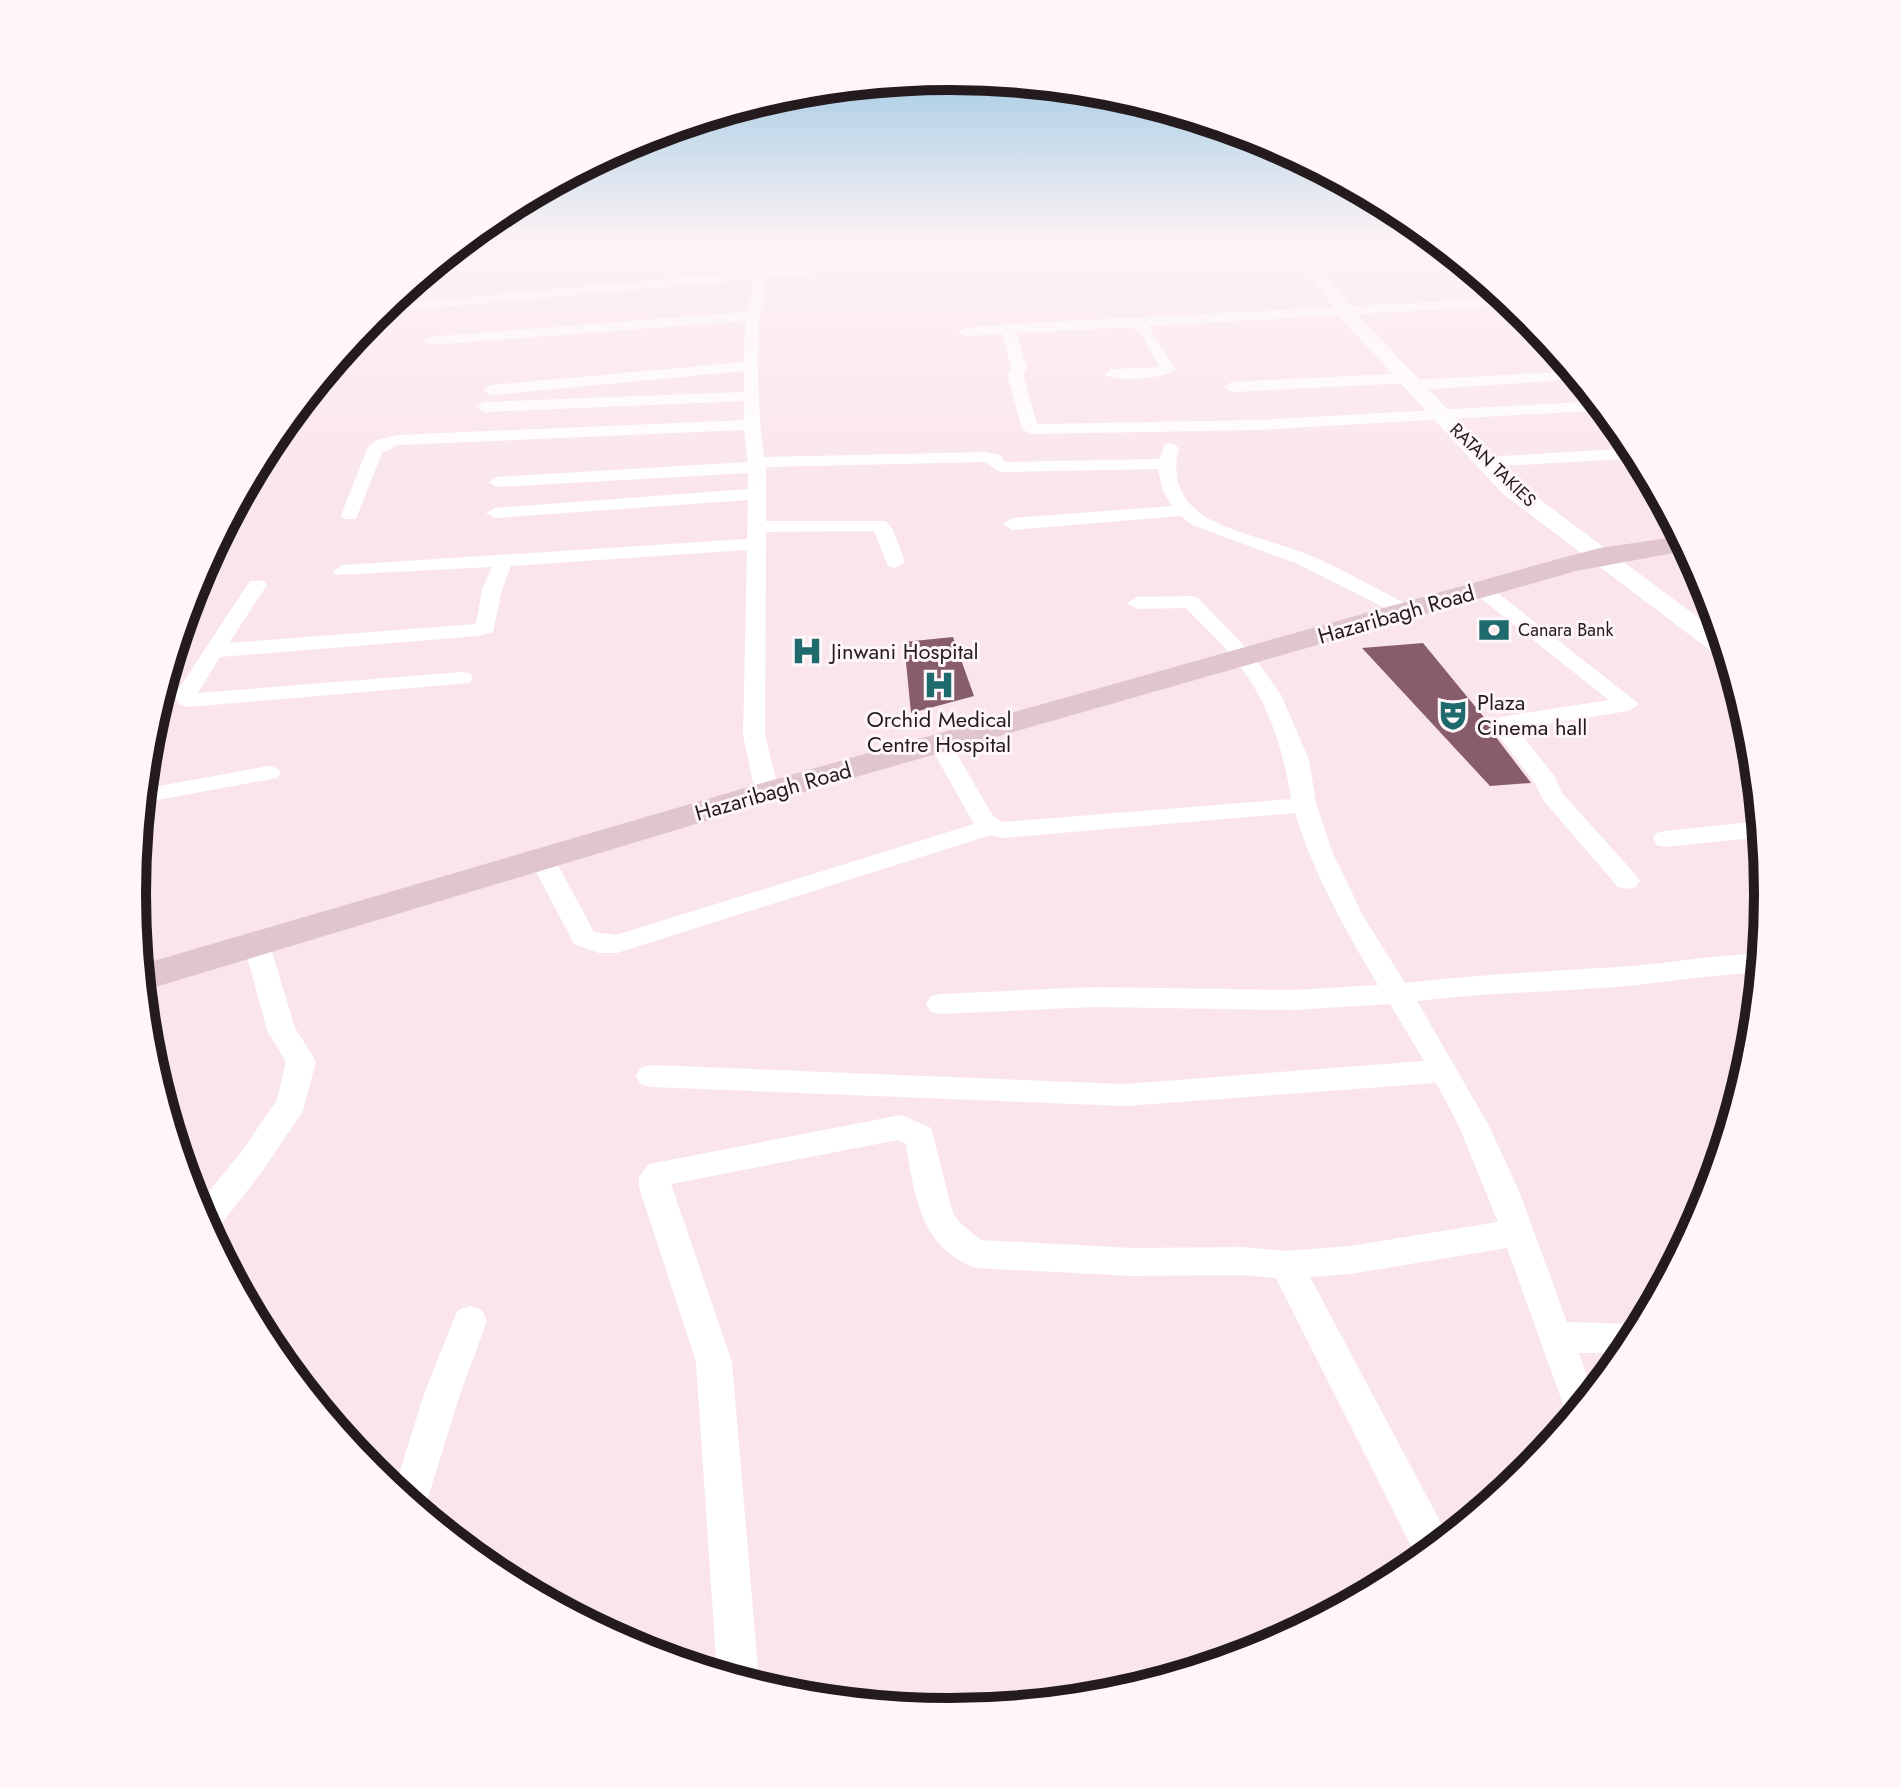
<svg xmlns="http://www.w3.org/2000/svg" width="1901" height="1788" font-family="Jost,sans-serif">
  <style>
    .building { fill: #875c6b }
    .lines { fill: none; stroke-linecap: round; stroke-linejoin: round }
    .minor { fill: #fff; fill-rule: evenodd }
    .tertiary { fill: #fff; fill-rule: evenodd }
    .secondary { fill: #e0c5d0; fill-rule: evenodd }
    .labels { text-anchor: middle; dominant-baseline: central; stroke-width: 6; stroke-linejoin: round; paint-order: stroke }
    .far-street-label { font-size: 18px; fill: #231b1e; stroke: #fff6f9 }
    .far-poi-label { font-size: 18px; fill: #231b1e; stroke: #fff6f9; text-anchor: start }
    .street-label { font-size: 22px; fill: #231b1e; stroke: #fff6f9 }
    .poi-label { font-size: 22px; fill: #231b1e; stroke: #fff6f9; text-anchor: start }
    .rim { fill: none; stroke: #231b1e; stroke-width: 10 }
  </style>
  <rect width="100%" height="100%" fill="#fae5ec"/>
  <path class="building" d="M953,637l21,59 -63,17 -7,-71z
    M1423,643l69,84v5l39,51 -41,3 -128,-138z"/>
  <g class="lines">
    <path class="minor" d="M1076,241h51l-6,4 -356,33c2,18 -5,26 -6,42 -2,46 -1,92 5,137l221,-5 15,3 5,7 154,-3 6,-15 6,-1 8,5c-6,23 -2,45 16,61 22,21 84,33 114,46 35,15 69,35 104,52l3,4 -3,4h-14l-104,-52 -103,-38 -11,-9 -169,14 -9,-6 9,-6 160,-12 -10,-17 -4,-20 -158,3 -15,-10 -219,5v54h120l7,9 12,32 -10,6 -7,-2 -14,-35 -108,1 -1,203 14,57 -4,5h-16l-4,-5 -12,-57 4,-185 -236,16 -9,24 -9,42 -14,4 -259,21 -22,36 264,-21 8,1 3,5 -3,5 -282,24 -8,-2 -6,-9 76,-115h14l3,4 -38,58 247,-19 6,-34 10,-23 -156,8 -3,-4 10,-6 404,-26 1,-39 -253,18 -9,-5 9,-5 253,-19v-16l-251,14 -9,-5 9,-5 251,-15 -4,-32 -346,15 -16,8 -26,66h-12l-3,-4 27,-68 9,-7 20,-5 347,-15v-19l-260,11 -8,-5 8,-5 260,-10v-21l-253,24 -8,-5 8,-5 253,-23 1,-41 -316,24 -7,-4 7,-4 317,-25 7,-17 -1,-16 -377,34 10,-8 367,-34 1,-6 5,-1 7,6z
      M1508,298l8,7 -368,21 28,43c-11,10 -60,14 -72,5l8,-5 47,-2 -16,-30 -10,-10 -116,6 10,36 -4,6 14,49 221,-4 341,-19 7,9 -348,20 -228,4 -8,-5 -15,-54 4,-6 -8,-35 -38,2 -7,-4 7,-4 48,-4z
      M1574,371l7,8 -165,11 -5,-2 -1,-5 -178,9 -8,-5 8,-5 178,-9 5,2 1,5z
      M1635,448l5,10 -155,9 -9,-5 9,-5z
      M1482,584l7,2 150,118 -11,7 -111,18 38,48 7,16 74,82 4,6 -4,6 -9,2 -9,-2 -75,-87 -8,-17 -41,-53 6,-13 109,-17 -134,-106 -3,-4 3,-4z
      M1191,596l7,2 54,56 29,41 28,65 7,43 16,48 30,63 43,69c76,-9 152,-12 228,-17 44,-4 86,-12 130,-12l-2,19c-42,1 -82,7 -123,12 -74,7 -148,7 -221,16l71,123 31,67 48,131 77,2 -17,29h-48l14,41 -23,29 -63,-175 -157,26 -40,3 139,261 -30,24 -143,-284 -34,-3 -109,1 -157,-8c-55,-19 -62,-74 -70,-124l-8,-4 -227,44 61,178 27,318 -2,6 -40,-12 -21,-312 -57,-175v-10l10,-13 252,-49 30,13 22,85 7,10 21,17 152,8 109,-1 44,4 64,-5 148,-24 -40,-98 -22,-41 -311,23 -474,-19 -11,-3 -4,-8 4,-8 11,-3 474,19 299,-23 -34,-57 -97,6 -198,-3 -155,7 -10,-3 -4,-7 4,-7 10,-3 155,-7 198,3 85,-5c-33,-56 -64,-110 -83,-172l-294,25 -10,-3 -374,118h-18l-25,-9 -44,-84 4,-6h18l42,78 22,3 358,-111 -45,-80 3,-5h16l45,77 9,6 289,-23c-7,-48 -23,-98 -54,-137 -15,-19 -34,-36 -51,-54l-49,1 -10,-6 10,-6z
      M269,766l8,2 4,5 -4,5 -136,25 2,-14z
      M1761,821l1,16 -97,10 -9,-2 -3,-6 3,-6 9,-2z
      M256,933l10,3 3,6 26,86 21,33 -13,50 -42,62 -46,59 -6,1 -14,-25 44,-53 38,-55 9,-38 -19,-32 -24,-88 3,-6z
      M470,1306l12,4 5,11 -27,73 -37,120 -29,-24 30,-96 29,-73 5,-11z"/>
    <path class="tertiary" d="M1286,241h15l49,66 169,177 204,152 7,23 -11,-2 -216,-163 -165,-179z"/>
    <path class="secondary" d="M1682,536l8,14 -114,21 -797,228 -637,192 -2,-26 615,-180 803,-226 42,-11z"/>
  </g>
  <linearGradient id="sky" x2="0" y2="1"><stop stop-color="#84bddd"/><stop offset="0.49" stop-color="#fdf3f6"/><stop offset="1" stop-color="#fdf3f6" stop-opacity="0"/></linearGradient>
  <rect width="1901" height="492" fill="url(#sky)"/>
  <defs>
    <symbol id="bank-bare" viewBox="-9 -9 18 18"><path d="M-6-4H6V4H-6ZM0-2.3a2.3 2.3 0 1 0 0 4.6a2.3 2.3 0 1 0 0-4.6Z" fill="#1e6a6d" stroke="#fff6f9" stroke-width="2.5" paint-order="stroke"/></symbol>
    <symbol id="hospital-bare" viewBox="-9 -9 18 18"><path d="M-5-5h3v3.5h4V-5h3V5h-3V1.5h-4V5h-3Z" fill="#1e6a6d" stroke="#fff6f9" stroke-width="2.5" paint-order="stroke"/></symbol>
    <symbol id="theatre-bare" viewBox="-9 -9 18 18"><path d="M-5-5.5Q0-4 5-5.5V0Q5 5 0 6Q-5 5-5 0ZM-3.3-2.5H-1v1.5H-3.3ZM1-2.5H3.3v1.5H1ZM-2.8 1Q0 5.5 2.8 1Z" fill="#1e6a6d" stroke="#fff6f9" stroke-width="2.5" paint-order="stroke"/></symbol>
  </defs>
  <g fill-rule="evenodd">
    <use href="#bank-bare" x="1472" y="608" width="44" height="44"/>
    <use href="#hospital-bare" x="785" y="629" width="44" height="44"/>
    <use href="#hospital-bare" x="917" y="663" width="44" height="44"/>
    <use href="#theatre-bare" x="1431" y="693" width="44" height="44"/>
  </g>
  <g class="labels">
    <g class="far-street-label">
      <text transform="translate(1493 465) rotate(44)">RATAN TAKIES</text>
    </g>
    <g class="far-poi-label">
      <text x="1518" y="630">Canara Bank</text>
    </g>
    <g class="street-label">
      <text transform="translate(1396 614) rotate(-16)">Hazaribagh Road</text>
      <text transform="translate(773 791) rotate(-16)">Hazaribagh Road</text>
    </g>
    <g class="poi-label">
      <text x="831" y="651">Jinwani Hospital</text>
      <text x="1477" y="702">Plaza<tspan x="1477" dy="25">Cinema hall</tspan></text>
      <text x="939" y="719" text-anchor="middle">Orchid Medical<tspan x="939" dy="25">Centre Hospital</tspan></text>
    </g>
  </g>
  <path d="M0 0H1901V1788H0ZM146 894a804 804 0 1 1 1608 0a804 804 0 1 1-1608 0Z" fill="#fff6f9" fill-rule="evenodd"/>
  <path class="rim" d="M146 894a804 804 0 1 1 1608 0a804 804 0 1 1-1608 0Z"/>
</svg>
